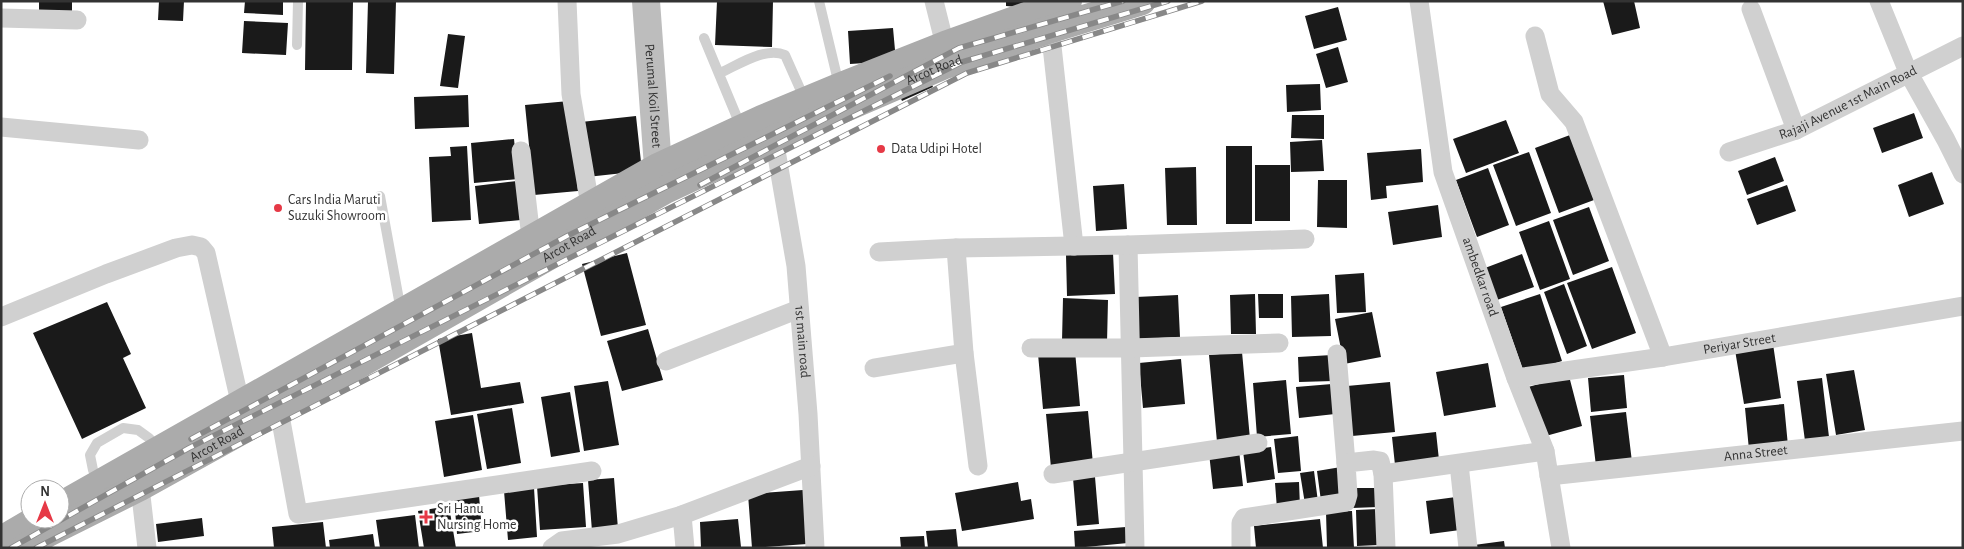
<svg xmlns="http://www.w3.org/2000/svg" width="1964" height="549" font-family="'Alegreya Sans',sans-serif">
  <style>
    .building { fill: #1a1a1a }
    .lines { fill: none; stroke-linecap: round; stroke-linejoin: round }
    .lane { stroke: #d0d0d0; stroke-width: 10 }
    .street { stroke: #d0d0d0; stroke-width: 19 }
    .secondary { stroke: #bdbdbd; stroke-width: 28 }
    .primary { stroke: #ababab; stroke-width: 28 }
    .rail-casing { stroke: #888; stroke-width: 5.5 }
    .rail { stroke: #fff; stroke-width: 4; stroke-dasharray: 11; stroke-linecap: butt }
    .poi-dot { fill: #e63946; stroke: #fff; stroke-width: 2 }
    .labels { text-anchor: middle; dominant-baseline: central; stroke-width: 5; stroke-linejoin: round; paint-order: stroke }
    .street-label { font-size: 14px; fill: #333; stroke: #fff }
    .poi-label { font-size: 14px; fill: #333; stroke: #fff; text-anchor: start }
  </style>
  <rect width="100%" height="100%" fill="#fff"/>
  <path class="building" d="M39,1h33v11l-33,-1z
    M159,1h25l-1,20 -25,-1z
    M245,1h38v14l-39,-2z
    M306,1h47l-1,69h-47z
    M368,1h28l-2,73 -28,-1z
    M717,1h56l-1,46 -57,-2z
    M1006,1h35l-1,8 -34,-3z
    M1603,1h31l6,27 -28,7z
    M1338,7l9,33 -33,9 -9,-33z
    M244,21l44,2 -2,32 -44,-2z
    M893,28l3,33 -46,3 -2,-33z
    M448,34l17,2 -7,52 -18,-2z
    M1338,47l10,35 -22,6 -10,-34z
    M930,80l3,7 -31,14 -3,-7z
    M1320,84l1,26 -34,2 -1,-27z
    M468,95l1,32 -54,2 -1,-32z
    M569,101l9,90 -44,4 -9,-90z
    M1914,113l9,25 -41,15 -9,-25z
    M1292,115h32v24l-33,-1z
    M636,116l6,55 -55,6 -6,-55z
    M1506,120l13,33 -53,20 -13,-34z
    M1570,135l24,65 -35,13 -24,-65z
    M514,139l4,40 -44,4 -3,-40z
    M1322,140l2,31 -33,1 -1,-30z
    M467,146l4,74 -39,2 -3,-65 22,-1 -1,-9z
    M1226,146h26v78h-26z
    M1421,149l2,33 -37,4 1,12 -16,2 -4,-47z
    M1529,152l22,61 -35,13 -23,-61z
    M1775,157l9,24 -37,14 -9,-24z
    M1255,165h35v56h-35z
    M1196,167l1,58h-30l-2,-57z
    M1488,168l21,57 -32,12 -21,-57z
    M1932,172l12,32 -35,13 -11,-32z
    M1318,180h29v48l-30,-1z
    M517,181l4,39 -42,4 -4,-38z
    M1124,184l3,45 -31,2 -3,-45z
    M1787,185l9,26 -39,14 -10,-26z
    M1438,205l4,32 -49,8 -5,-33z
    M1589,207l20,54 -36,14 -20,-55z
    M1549,221l21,58 -30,11 -21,-58z
    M627,253l19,72 -45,11 -19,-72z
    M1113,253l2,41 -48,2 -1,-41z
    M1522,254l12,33 -37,13 -12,-32z
    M1612,267l24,66 -44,16 -25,-66z
    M1364,273l2,39 -29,1 -2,-38z
    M1564,284l23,62 -20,8 -23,-62z
    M1255,294l1,40h-25l-1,-39z
    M1258,294h25v24h-24z
    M1329,294l2,42 -39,1 -1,-41z
    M1540,294l22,67 -38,12 -23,-66z
    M1178,295l2,42 -43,2 -1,-42z
    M1063,298l45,2 -1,43 -45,-2z
    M107,302l24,52 -8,4 23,50 -64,31 -49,-106z
    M1372,312l9,45 -37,7 -9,-45z
    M648,329l15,51 -41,11 -15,-50z
    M472,333l9,55 39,-6 4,21 -73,12 -13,-76z
    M1773,344l8,54 -37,6 -9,-54z
    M1075,351l5,55 -37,3 -5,-55z
    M1242,352l8,87 -33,3 -8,-87z
    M1332,355l1,26 -34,1 -1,-25z
    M1181,359l4,45 -42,4 -4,-45z
    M1488,363l8,44 -52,9 -8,-44z
    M1854,370l11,60 -29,5 -10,-61z
    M1624,375l3,33 -36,4 -3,-34z
    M1569,376l13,50 -40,11 -14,-50z
    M1822,378l7,59 -24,4 -8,-60z
    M1286,380l5,54 -34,3 -4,-54z
    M608,381l11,64 -35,6 -10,-65z
    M1390,382l5,50 -43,4 -5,-50z
    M1332,384l3,30 -36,4 -3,-31z
    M570,392l10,60 -29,5 -10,-60z
    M1784,404l4,42 -39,4 -4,-42z
    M512,408l9,55 -34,6 -10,-55z
    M1088,411l5,53 -42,4 -5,-54z
    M1626,412l6,50 -36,4 -6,-50z
    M473,415l9,55 -38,7 -9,-56z
    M1436,432l3,28 -44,5 -3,-28z
    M1298,436l3,35 -23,2 -4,-34z
    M1271,447l4,32 -28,4 -4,-32z
    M1239,450l4,36 -30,3 -4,-36z
    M1341,467l4,31 -24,3 -4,-30z
    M1314,471l4,31 -13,2 -5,-31z
    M1095,477l4,47 -22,2 -4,-48z
    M614,478l4,51 -26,2 -4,-51z
    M1018,482l3,19 10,-2 3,20 -72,12 -7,-38z
    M1299,482l1,25 -23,2 -2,-26z
    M583,483l3,44 -46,3 -3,-44z
    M534,488l3,49 -29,3 -4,-49z
    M1351,488h26l1,19 -26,1z
    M803,490l4,54 -55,4 -4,-54z
    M479,495l3,36 -25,3 -3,-37z
    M1456,497l4,33 -30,4 -4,-33z
    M449,506l7,42h-32l-6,-37z
    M1378,509l1,36 -22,1 -1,-36z
    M1352,511l2,37h-27l-1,-36z
    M415,515l4,33h-39l-4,-28z
    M202,518l2,18 -46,6 -2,-18z
    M738,519l3,28 -40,1 -1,-26z
    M1320,519l3,29h-67l-2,-22z
    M323,522l3,26h-52l-2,-21z
    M1126,527l2,16 -53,5 -1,-17z
    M956,529l2,19h-30l-2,-17z
    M373,534l2,14h-45l-1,-8z
    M924,536l1,12h-24l-1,-11z
    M1504,541l1,7h-31v-3z"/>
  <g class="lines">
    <path class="lane" d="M819,1l20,84
      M704,38l37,89
      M297,45l1,-44
      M720,73c18,-8 46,-27 65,-18l20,45
      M380,196l21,115
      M99,481l-6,-11 -3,-15 7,-12 26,-15 15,2 11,8 9,11"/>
    <g class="street">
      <path d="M567,1l4,93 19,111"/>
      <path d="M934,1l11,44"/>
      <path id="s1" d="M1419,1l24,171 73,206 29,73 16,97"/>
      <path d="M1879,1l29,71 38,68 17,34"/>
      <path d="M1751,9l45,121"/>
      <path d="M1,18l76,2"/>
      <path d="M1049,19l25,227"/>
      <path d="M1535,36l15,58 24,28 89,235"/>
      <path d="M1,127l138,13"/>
      <path id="s2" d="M774,139l22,127 12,148 7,134"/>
      <path d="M521,151l10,87"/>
      <path id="s3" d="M1729,152l67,-22 167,-84"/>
      <path d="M1128,245l7,303"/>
      <path d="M956,248l8,105 14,113"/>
      <path d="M879,252l77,-4 172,-3 177,-6"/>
      <path d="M1,317l105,-43 70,-26 16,-3 9,2 5,6 34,149"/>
      <path d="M1031,348h100l148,-5"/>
      <path d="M1337,354l9,109"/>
      <path d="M666,361l133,-52"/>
      <path d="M874,368l90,-15"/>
      <path id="s4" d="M1516,378l147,-21 300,-51"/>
      <path d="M279,410l19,104 294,-43"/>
      <path d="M1459,464l9,84"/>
      <path d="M1053,474l205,-31"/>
      <path d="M1383,474l162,-23"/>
      <path id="s5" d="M1549,476l414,-45"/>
      <path d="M135,478l5,9 7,61"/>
      <path d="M682,515l3,33"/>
      <path d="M552,548l10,-7 56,-7 64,-19 129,-49"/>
      <path d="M1241,548v-25l3,-5 102,-16 2,-7 -2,-32 28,-3 6,1 3,13 3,74"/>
    </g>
    <path class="secondary" id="s6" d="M646,1l12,166 6,22"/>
    <g class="primary">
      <path d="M60,506l598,-339 104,-48 77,-32 106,-42 123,-44"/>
      <path d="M1,540l36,-21"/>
      <path id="s7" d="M24,548l24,-15 92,-46 139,-77 386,-220 109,-51 171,-74 106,-36 91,-28"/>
    </g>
    <defs>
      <path id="rail" d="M700,185l259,-137 164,-47
        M191,439l376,-203 323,-160
        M11,548l178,-100 773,-386 206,-61
        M36,548l931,-475 235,-72"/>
    </defs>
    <use href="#rail" class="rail-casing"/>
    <use href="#rail" class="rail"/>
  </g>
  <g class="poi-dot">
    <circle cx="881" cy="149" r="5"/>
    <circle cx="278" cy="208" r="5"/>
    <path d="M423.5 509.5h5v5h5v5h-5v5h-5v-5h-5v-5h5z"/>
  </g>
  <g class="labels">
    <g class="street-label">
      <text stroke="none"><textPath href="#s7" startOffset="1029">Arcot Road</textPath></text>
      <text stroke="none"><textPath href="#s6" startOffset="95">Perumal Koil Street</textPath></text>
      <text stroke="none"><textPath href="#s3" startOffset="129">Rajaji Avenue 1st Main Road</textPath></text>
      <text stroke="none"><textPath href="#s7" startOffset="624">Arcot Road</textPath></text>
      <text stroke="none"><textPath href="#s1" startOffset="284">ambedkar road</textPath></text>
      <text stroke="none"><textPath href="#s2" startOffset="205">1st main road</textPath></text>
      <text stroke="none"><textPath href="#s4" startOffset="226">Periyar Street</textPath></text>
      <text stroke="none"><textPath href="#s7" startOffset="219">Arcot Road</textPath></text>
      <text stroke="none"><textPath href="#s5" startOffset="208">Anna Street</textPath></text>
    </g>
    <g class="poi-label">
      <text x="891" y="149">Data Udipi Hotel</text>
      <text x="288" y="200">Cars India Maruti<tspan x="288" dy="16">Suzuki Showroom</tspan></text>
      <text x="437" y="509">Sri Hanu<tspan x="437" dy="16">Nursing Home</tspan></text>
    </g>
  </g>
  <rect width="1964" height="549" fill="none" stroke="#333333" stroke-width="5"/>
  <g transform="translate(45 504)"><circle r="24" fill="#ffffff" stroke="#adadad"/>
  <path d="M0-4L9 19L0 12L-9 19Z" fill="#e63946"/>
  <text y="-8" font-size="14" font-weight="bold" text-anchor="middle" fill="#333333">N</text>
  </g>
</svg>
